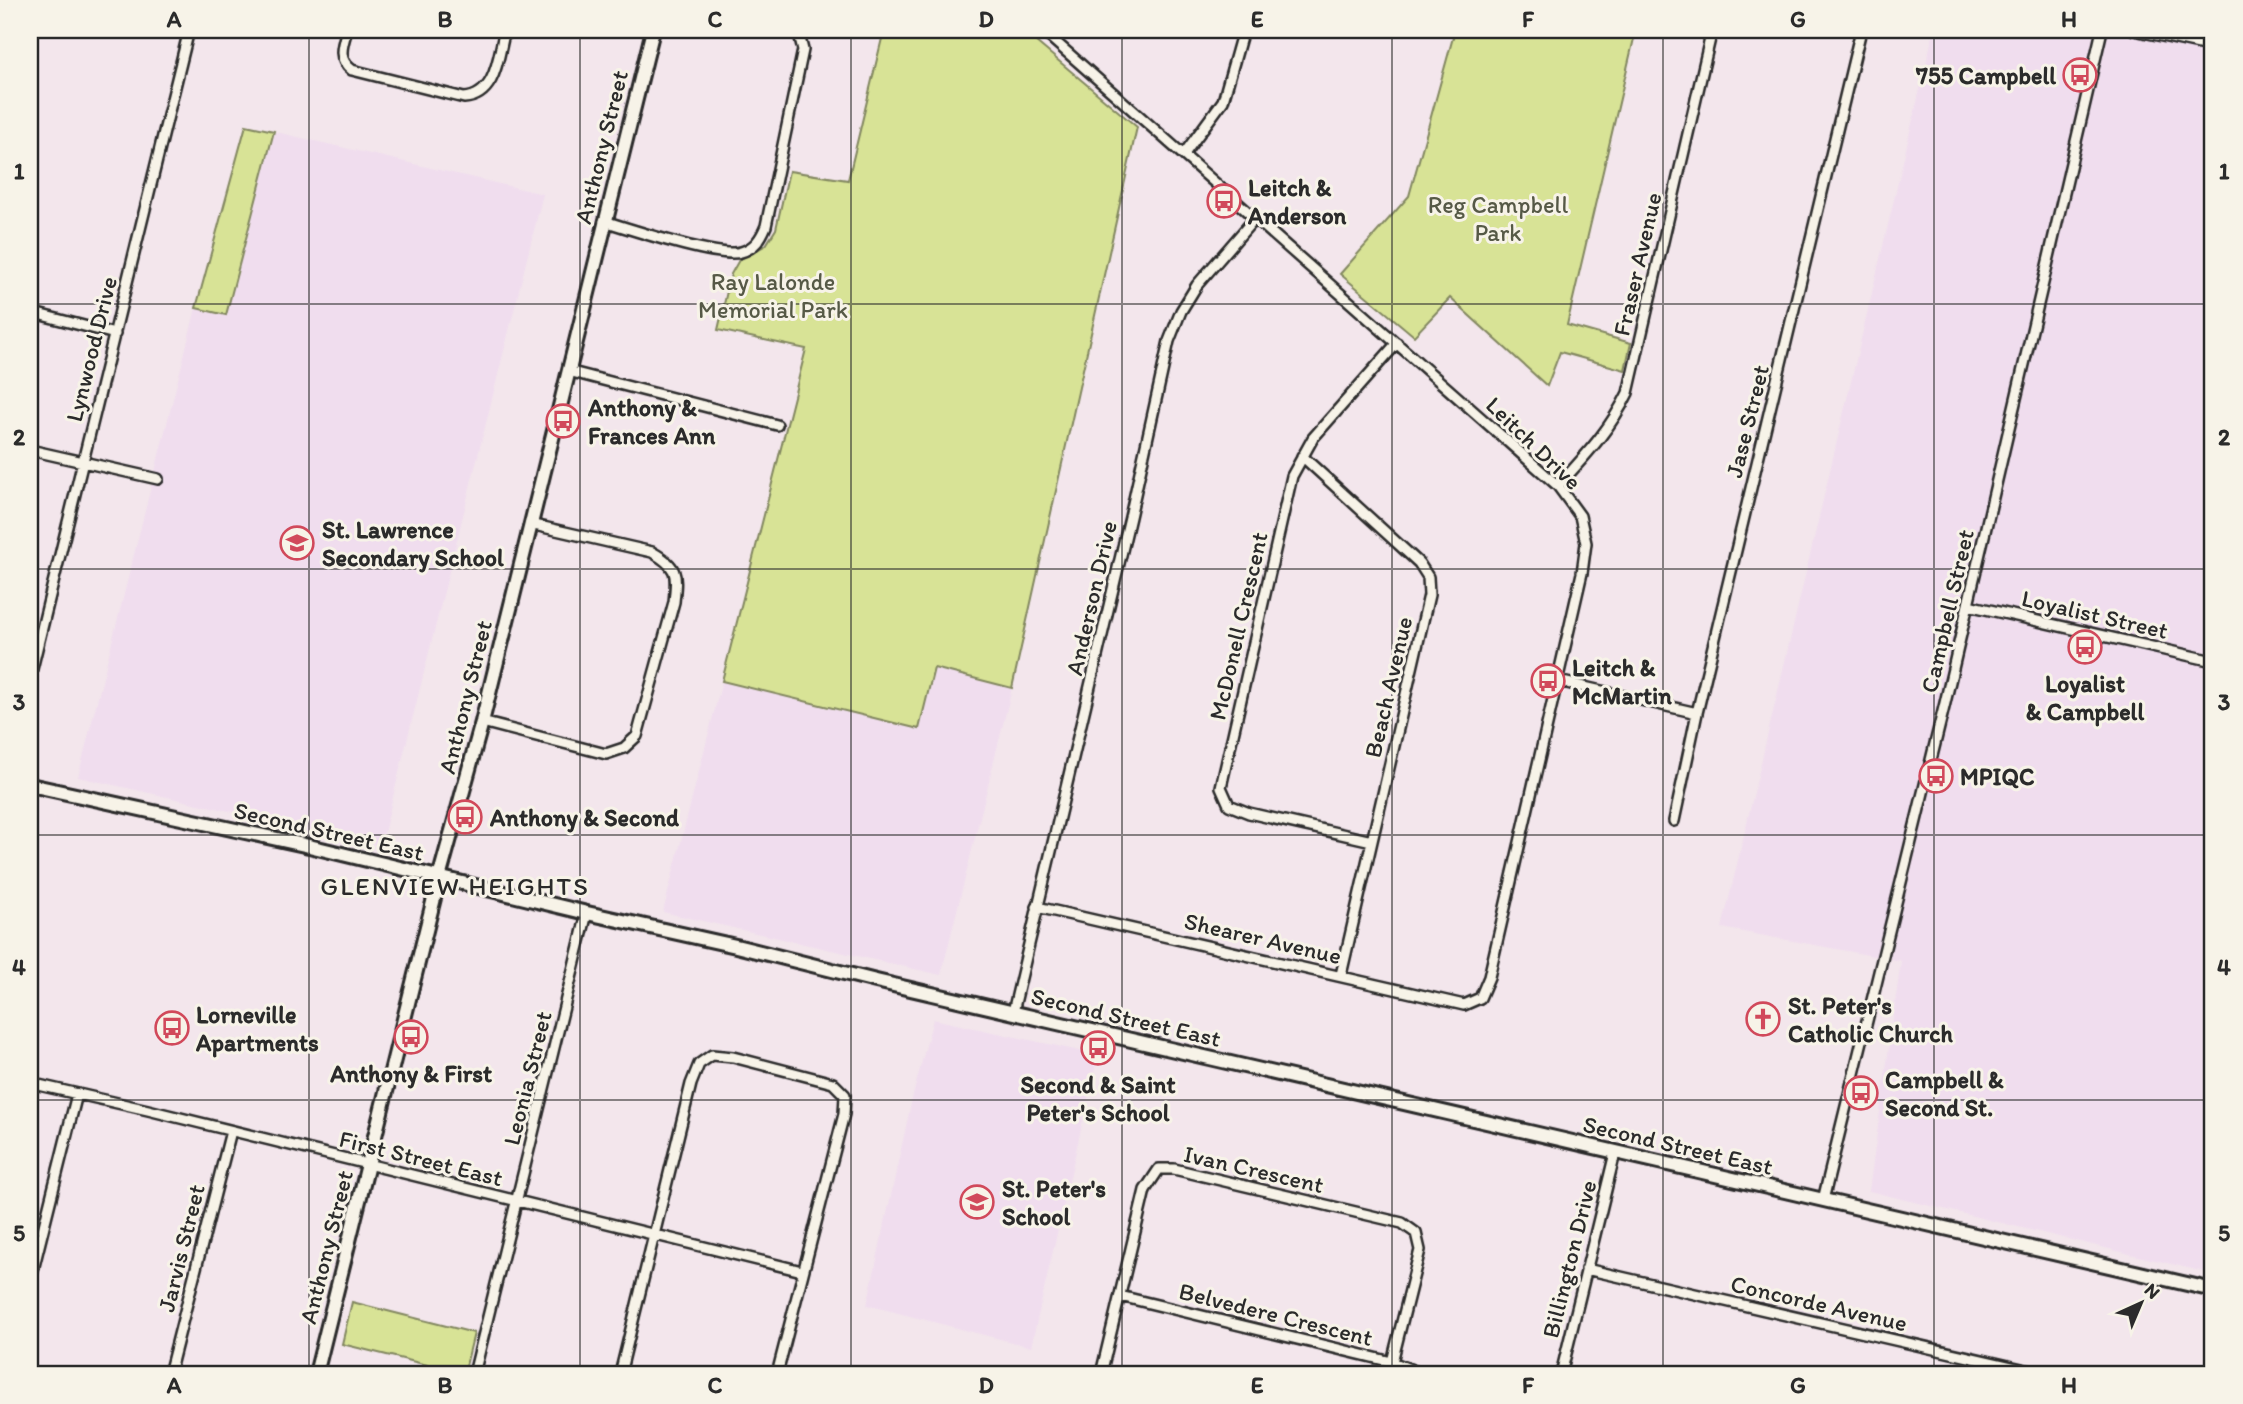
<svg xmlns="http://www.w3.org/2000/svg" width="2243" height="1404" font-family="Itim,sans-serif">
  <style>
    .built { fill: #f0ddee }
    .green { fill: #d8e396; stroke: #828760; stroke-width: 2 }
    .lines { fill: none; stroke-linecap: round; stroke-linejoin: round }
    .street-casing { stroke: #2b2b2b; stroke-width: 14 }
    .secondary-casing { stroke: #2b2b2b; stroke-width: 18 }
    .street { stroke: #f7f3e8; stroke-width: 9 }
    .secondary { stroke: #f7f3e8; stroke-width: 12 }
    .grid { fill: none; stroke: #2b2b2b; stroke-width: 2; stroke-opacity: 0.55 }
    .labels { text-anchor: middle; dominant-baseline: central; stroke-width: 6; stroke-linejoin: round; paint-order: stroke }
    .poi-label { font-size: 24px; font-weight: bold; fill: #2b2b2b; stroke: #f7f3e8; text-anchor: start }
    .street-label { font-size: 24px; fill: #2b2b2b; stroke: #f7f3e8 }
    .park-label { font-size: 24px; fill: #565946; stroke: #f7f3e8 }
    .neighbourhood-label { font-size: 26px; letter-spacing: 2px; fill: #2b2b2b; stroke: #f7f3e8 }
    .neatline { fill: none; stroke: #2b2b2b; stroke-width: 2.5 }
    .grid-label { font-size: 23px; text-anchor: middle; font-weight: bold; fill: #2b2b2b }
  </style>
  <rect width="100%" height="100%" fill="#f3e6ec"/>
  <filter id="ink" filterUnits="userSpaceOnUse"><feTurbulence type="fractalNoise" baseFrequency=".0143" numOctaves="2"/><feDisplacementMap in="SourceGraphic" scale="14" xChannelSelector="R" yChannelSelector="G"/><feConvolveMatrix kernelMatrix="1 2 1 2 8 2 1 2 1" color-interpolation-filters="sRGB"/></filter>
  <g filter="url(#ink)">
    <path class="built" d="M1934,30h279v1244l-344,-83 32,-230 -179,-33z
      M246,125l297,69 -162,651 -303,-68 118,-469z
      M933,668l79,20 -71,287 -278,-63 59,-231 197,48z
      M933,1019l165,36 -67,292 -164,-42 45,-206z"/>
    <path class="green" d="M884,30h138l115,97 -125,561 -78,-20 -15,61 -197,-48 84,-332 -88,-19 13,-56 8,-14 27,-15 10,-16 13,-58 59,9z
      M1455,30h181l-69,295 64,18 -6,27 -65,-18 -13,34 -97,-88 -36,38 -74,-62 69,-78z
      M246,125l28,6 -48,184 -30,-7z
      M352,1302l122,31 -10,41 -122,-30z"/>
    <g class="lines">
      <defs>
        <path id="street" d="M347,30c-5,16 -10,29 5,40l112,28c33,-2 34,-43 41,-68
          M2134,30l79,17
          M1184,154l39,-53 20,-71
          M604,221c26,8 115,38 137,31 14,-4 20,-14 25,-26l37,-176 -5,-20
          M30,312l85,22
          M568,371l209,54
          M30,450l128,29
          M1302,456l117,107 9,14 1,18 -88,380
          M1558,486c27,-30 52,-56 70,-93l84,-363
          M1968,605l245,56
          M30,677l159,-647
          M1558,681l139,32
          M482,722l124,32 18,-6 13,-12 37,-134c3,-29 4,-35 -22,-50l-122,-28
          M1674,821l23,-108 164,-683
          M1372,841l-123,-28 -20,-8 -8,-18 71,-311 21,-38 84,-95
          M1037,907l427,98 16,-7 9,-21 93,-404 4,-30 -6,-27 -22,-30 -516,-456
          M1013,1012l117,-495 39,-176 12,-30 16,-26 58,-67
          M30,1083l118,27 654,161
          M1823,1200l122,-497 157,-673
          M1586,1269l457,105
          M30,1282l47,-188
          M1120,1296l272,66 30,12
          M169,1374l62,-243
          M474,1374l113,-461
          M620,1374l71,-290 8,-20 13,-9 21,2 100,26 12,12 -1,19 -67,260
          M1101,1374l44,-184 14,-21h15l228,54 14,10 4,17 -28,112
          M1561,1374l54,-221"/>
        <path id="secondary" d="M30,785l279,61 278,67 149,33 140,35 1337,309
          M316,1374l123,-496 43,-156 171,-692"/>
      </defs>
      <use href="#street" class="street-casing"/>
      <use href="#secondary" class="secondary-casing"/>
      <use href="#street" class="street"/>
      <use href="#secondary" class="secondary"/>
    </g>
  </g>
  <path class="grid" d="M309,30v1344M580,30v1344M851,30v1344M1122,30v1344M1392,30v1344M1663,30v1344M1934,30v1344M30,304h2183M30,569h2183M30,835h2183M30,1100h2183"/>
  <defs>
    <symbol id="bus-ring" viewBox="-11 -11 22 22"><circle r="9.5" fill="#f7f3e8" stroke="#d1495b" stroke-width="1.5"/><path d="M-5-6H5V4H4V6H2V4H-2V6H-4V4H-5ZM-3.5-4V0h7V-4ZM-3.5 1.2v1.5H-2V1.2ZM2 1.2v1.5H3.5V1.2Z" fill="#d1495b"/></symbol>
    <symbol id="school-ring" viewBox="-11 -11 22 22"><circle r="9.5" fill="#f7f3e8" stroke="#d1495b" stroke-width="1.5"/><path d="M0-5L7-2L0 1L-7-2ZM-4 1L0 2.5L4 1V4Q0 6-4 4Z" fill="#d1495b"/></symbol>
    <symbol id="church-ring" viewBox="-11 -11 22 22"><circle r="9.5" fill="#f7f3e8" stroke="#d1495b" stroke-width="1.5"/><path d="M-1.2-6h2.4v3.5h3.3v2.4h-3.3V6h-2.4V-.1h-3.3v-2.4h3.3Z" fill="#d1495b"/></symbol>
  </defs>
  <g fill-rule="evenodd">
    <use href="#bus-ring" x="2061" y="56" width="38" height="38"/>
    <use href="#bus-ring" x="1205" y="182" width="38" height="38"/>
    <use href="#bus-ring" x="544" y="402" width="38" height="38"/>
    <use href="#school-ring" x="278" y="524" width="38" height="38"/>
    <use href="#bus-ring" x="2066" y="628" width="38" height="38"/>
    <use href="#bus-ring" x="1529" y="662" width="38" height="38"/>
    <use href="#bus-ring" x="1917" y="757" width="38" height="38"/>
    <use href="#bus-ring" x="446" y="798" width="38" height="38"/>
    <use href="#church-ring" x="1744" y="1000" width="38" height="38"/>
    <use href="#bus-ring" x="153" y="1009" width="38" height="38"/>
    <use href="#bus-ring" x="392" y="1018" width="38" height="38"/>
    <use href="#bus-ring" x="1079" y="1029" width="38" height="38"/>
    <use href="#bus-ring" x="1842" y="1074" width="38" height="38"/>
    <use href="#school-ring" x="958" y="1183" width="38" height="38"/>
  </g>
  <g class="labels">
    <g class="poi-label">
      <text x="2056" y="75" text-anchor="end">755 Campbell</text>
      <text x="1248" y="187">Leitch &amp;<tspan x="1248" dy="28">Anderson</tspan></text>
      <text x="588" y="407">Anthony &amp;<tspan x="588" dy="28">Frances Ann</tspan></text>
      <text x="322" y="529">St. Lawrence<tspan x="322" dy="28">Secondary School</tspan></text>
      <text x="1572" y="667">Leitch &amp;<tspan x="1572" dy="28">McMartin</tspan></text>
      <text x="2085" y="683" text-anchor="middle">Loyalist<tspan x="2085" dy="28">&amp; Campbell</tspan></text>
      <text x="1960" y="776">MPIQC</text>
      <text x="490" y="817">Anthony &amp; Second</text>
      <text x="1788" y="1005">St. Peter's<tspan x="1788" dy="28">Catholic Church</tspan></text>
      <text x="196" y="1014">Lorneville<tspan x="196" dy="28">Apartments</tspan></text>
      <text x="411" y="1073" text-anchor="middle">Anthony &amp; First</text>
      <text x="1885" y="1079">Campbell &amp;<tspan x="1885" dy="28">Second St.</tspan></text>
      <text x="1098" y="1084" text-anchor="middle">Second &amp; Saint<tspan x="1098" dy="28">Peter's School</tspan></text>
      <text x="1002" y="1188">St. Peter's<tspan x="1002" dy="28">School</tspan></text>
    </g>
    <g class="street-label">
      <text transform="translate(601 147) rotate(-76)">Anthony Street</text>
      <text transform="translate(1637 264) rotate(-77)">Fraser Avenue</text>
      <text transform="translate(91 349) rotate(-76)">Lynwood Drive</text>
      <text transform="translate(1747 421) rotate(-76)">Jase Street</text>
      <text transform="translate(1534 443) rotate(44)">Leitch Drive</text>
      <text transform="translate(1091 598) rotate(-77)">Anderson Drive</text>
      <text transform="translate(1947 611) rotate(-77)">Campbell Street</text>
      <text transform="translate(2095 614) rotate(13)">Loyalist Street</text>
      <text transform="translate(1238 626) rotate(-77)">McDonell Crescent</text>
      <text transform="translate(1388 687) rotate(-77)">Beach Avenue</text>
      <text transform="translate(465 697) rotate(-76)">Anthony Street</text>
      <text transform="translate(329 831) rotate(13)">Second Street East</text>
      <text transform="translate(1263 938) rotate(13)">Shearer Avenue</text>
      <text transform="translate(1126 1017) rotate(13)">Second Street East</text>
      <text transform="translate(527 1078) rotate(-76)">Leonia Street</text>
      <text transform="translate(1678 1145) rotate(13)">Second Street East</text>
      <text transform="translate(421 1158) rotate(14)">First Street East</text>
      <text transform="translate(1254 1169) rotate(13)">Ivan Crescent</text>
      <text transform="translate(326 1247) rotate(-76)">Anthony Street</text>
      <text transform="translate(181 1248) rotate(-76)">Jarvis Street</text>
      <text transform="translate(1569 1259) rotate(-76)">Billington Drive</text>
      <text transform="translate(1819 1303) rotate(13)">Concorde Avenue</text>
      <text transform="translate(1276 1314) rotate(14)">Belvedere Crescent</text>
    </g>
    <g class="park-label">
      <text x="1498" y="204">Reg Campbell<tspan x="1498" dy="28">Park</tspan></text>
      <text x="773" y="281">Ray Lalonde<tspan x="773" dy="28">Memorial Park</tspan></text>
    </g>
    <g class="neighbourhood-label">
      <text x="455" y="886">GLENVIEW HEIGHTS</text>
    </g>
  </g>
  <rect width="2243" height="1404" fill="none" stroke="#f7f3e8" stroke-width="77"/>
  <g transform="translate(2141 1303) rotate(44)" stroke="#f7f3e8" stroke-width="5" paint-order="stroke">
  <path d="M0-5L12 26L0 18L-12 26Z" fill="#2b2b2b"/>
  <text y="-10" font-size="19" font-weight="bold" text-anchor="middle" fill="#2b2b2b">N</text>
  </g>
  <rect x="38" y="38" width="2166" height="1328" class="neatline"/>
  <g class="grid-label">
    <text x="174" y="27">A</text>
    <text x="445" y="27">B</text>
    <text x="715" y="27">C</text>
    <text x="986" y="27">D</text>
    <text x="1257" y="27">E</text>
    <text x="1528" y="27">F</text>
    <text x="1798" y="27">G</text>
    <text x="2069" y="27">H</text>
    <text x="19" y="179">1</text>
    <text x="2224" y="179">1</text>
    <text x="19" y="445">2</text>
    <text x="2224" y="445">2</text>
    <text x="19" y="710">3</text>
    <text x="2224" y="710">3</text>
    <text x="19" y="975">4</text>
    <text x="2224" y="975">4</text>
    <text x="19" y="1241">5</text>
    <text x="2224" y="1241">5</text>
    <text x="174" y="1393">A</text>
    <text x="445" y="1393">B</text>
    <text x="715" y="1393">C</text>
    <text x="986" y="1393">D</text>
    <text x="1257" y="1393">E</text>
    <text x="1528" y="1393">F</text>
    <text x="1798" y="1393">G</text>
    <text x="2069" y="1393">H</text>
  </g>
</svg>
